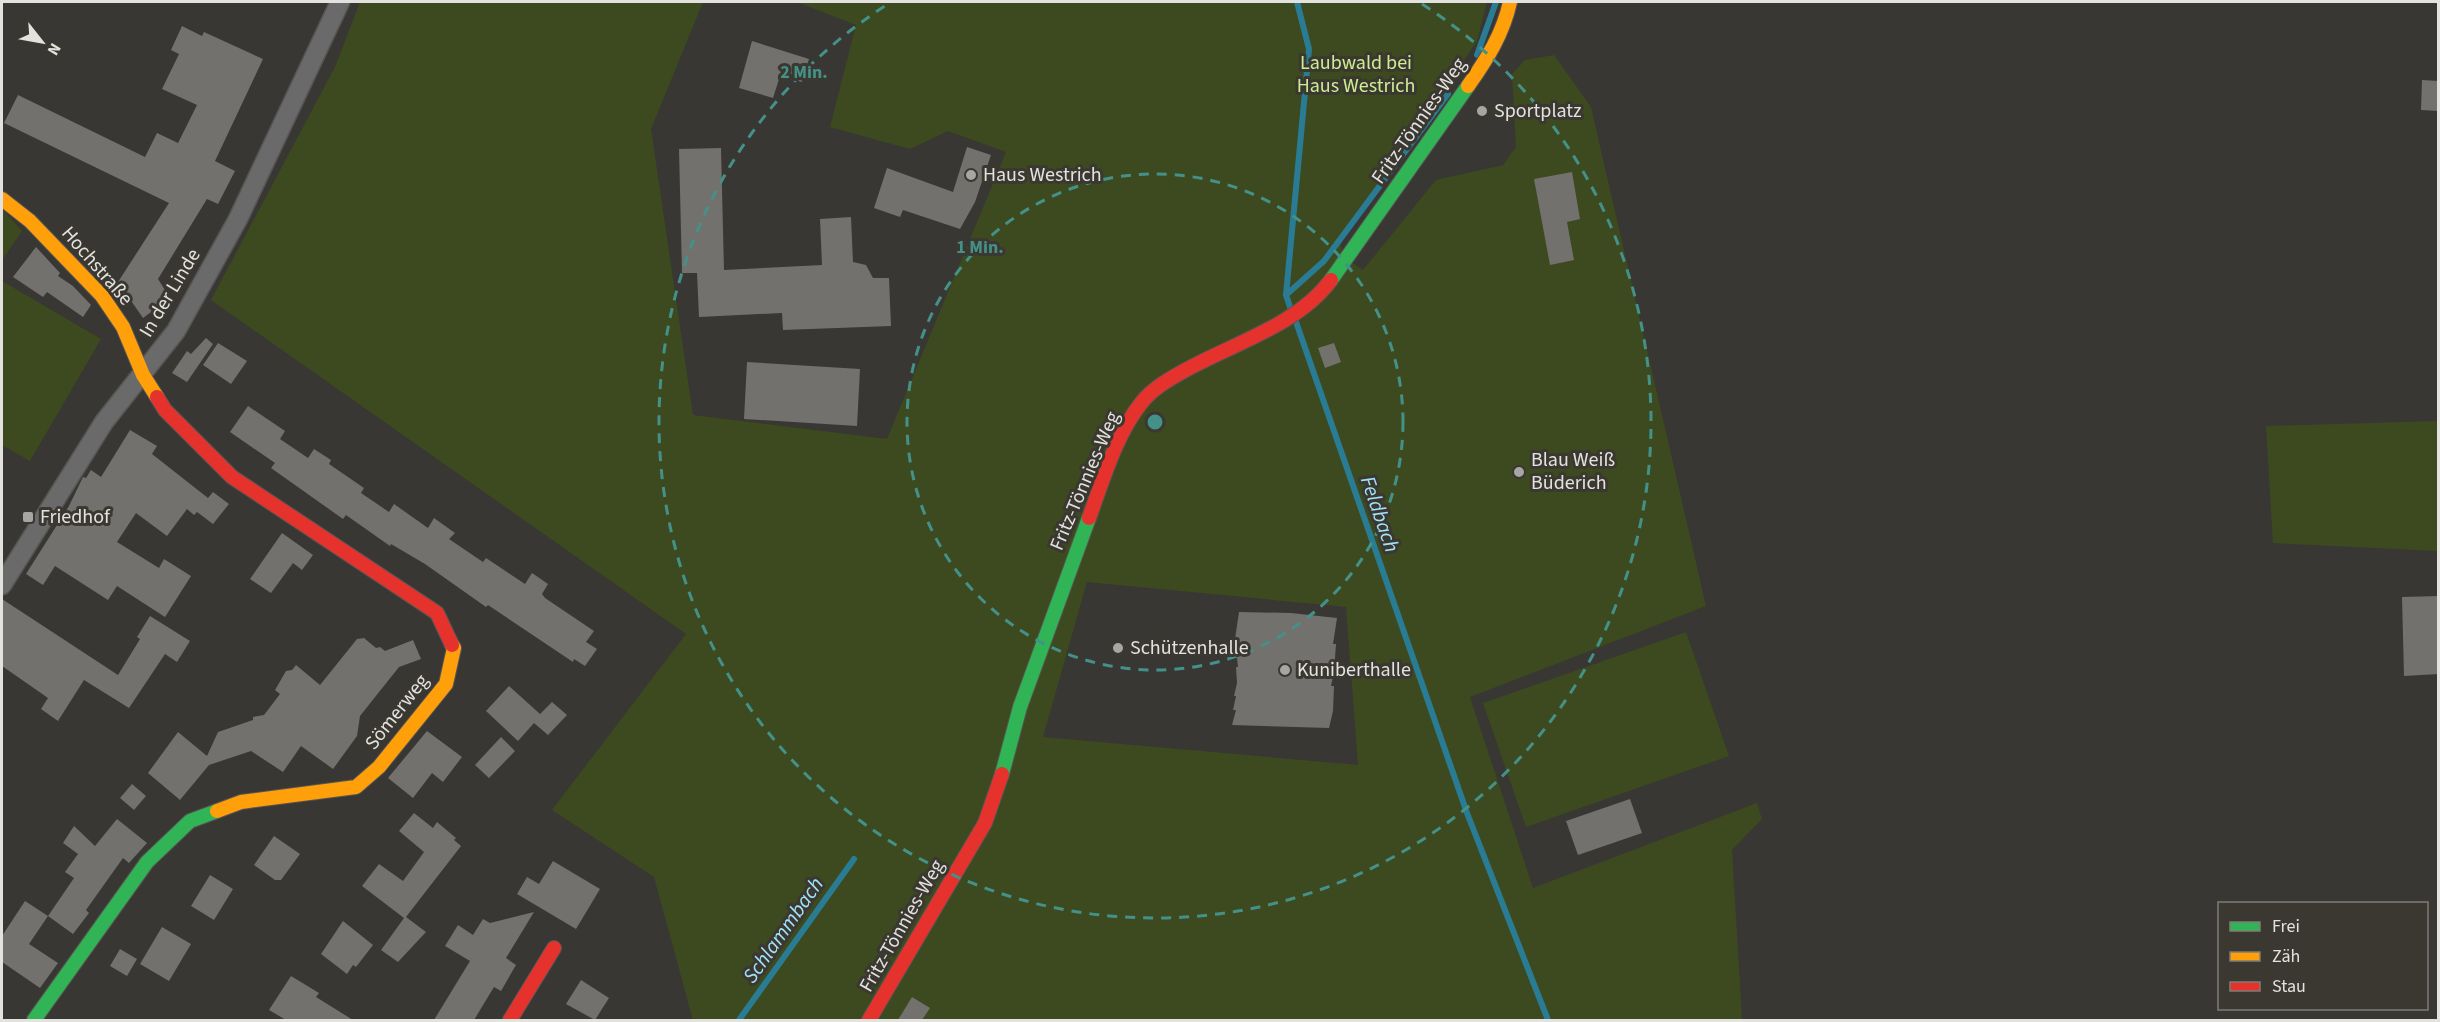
<svg xmlns="http://www.w3.org/2000/svg" width="2440" height="1022" font-family="'Source Sans 3',sans-serif">
  <style>
    .green { fill: #3d4a1f; fill-rule: evenodd }
    .lines { fill: none; stroke-linecap: round; stroke-linejoin: round }
    .stream { stroke: #297c93; stroke-width: 6 }
    .building { fill: #72716e }
    .street-casing { stroke: #565553; stroke-width: 21 }
    .fast-casing { stroke: #565553; stroke-width: 16 }
    .slow-casing { stroke: #565553; stroke-width: 16 }
    .jam-casing { stroke: #565553; stroke-width: 16 }
    .street { stroke: #6a6a6a; stroke-width: 18 }
    .fast { stroke: #30b455; stroke-width: 14 }
    .slow { stroke: #ff9f0a; stroke-width: 14 }
    .jam { stroke: #e5322d; stroke-width: 14 }
    .ring { fill: none; stroke: #44918a; stroke-width: 3; stroke-dasharray: 10 8 }
    .poi-dot { fill: #a7a6a2; stroke: #3a3831; stroke-width: 2 }
    .labels { text-anchor: middle; dominant-baseline: central; stroke-width: 6; stroke-linejoin: round; paint-order: stroke }
    .park-label { font-size: 20px; fill: #ceed91; stroke: #3a3831 }
    .poi-label { font-size: 20px; fill: #e3e2de; stroke: #3a3831; text-anchor: start }
    .street-label { font-size: 20px; fill: #e3e2de; stroke: #3a3831 }
    .water-label { font-size: 21px; font-style: italic; fill: #a1e3f9; stroke: #3a3831 }
    .centre { fill: #44918a; stroke: #3a3831; stroke-width: 3 }
    .ring-label { font-size: 18px; text-anchor: middle; font-weight: bold; fill: #44918a; stroke: #3a3831; stroke-width: 6; stroke-linejoin: round; paint-order: stroke }
  </style>
  <rect width="100%" height="100%" fill="#383733"/>
  <path class="green" d="M360,2h343l-52,127 42,286 194,24 119,-287 -58,-21 -38,18 -80,-22 26,-102 -59,-23h690l-10,39 -136,202 1,13 21,14 73,-90 67,-15 13,-18 -4,-73 13,-14 29,-5 37,52 115,499 -236,91 63,191 224,-85 5,16 -30,31 10,170h-1049l-39,-143 -102,-67 134,-176 -475,-334 124,-233zM1087,582l259,25 12,158 -315,-28z
    M2,209l20,22 -20,29z
    M2,281l99,58 -71,122 -28,-16z
    M2438,421v130l-165,-8 -7,-117z
    M1686,632l43,124 -203,71 -43,-124z"/>
  <g class="lines">
    <path class="stream" d="M1477,55l19,-53
      M1286,295l38,-34 124,-167
      M1291,310l-5,-15 23,-246 -12,-47
      M1295,319l172,494 81,207
      M739,1020l115,-161"/>
  </g>
  <path class="building" d="M182,26l20,10 2,-4 59,27 -48,102 20,10 -17,33 -11,-5 -49,80 12,19 -27,20 -25,-36 51,-79 -165,-80 14,-28 127,62 12,-24 21,10 19,-38 -35,-16 17,-35 -8,-4z
    M752,41l57,18 -7,23 -22,-6 -7,22 -34,-10z
    M2422,80l17,1v30l-18,-1z
    M967,147l24,8 -16,47 -15,27 -57,-19 -3,7 -26,-9 13,-40 66,24z
    M721,148l3,122 98,-5 -2,-46 31,-2 2,45 13,3 7,13h16l2,48 -108,4 -1,-17 -83,4 -2,-44h-15l-3,-124z
    M1572,172l8,47 -13,3 7,38 -24,5 -16,-86z
    M36,247l24,26 -2,3 15,10 18,19 -8,12 -36,-25 -4,5 -30,-20z
    M206,338l7,6 -26,38 -15,-9 15,-22 4,3z
    M218,343l29,18 -16,23 -28,-19z
    M1334,343l7,19 -16,6 -7,-20z
    M747,362l113,7 -3,57 -113,-7z
    M248,406l37,25 -5,8 28,19 6,-9 17,11 -2,4 35,24 -3,5 28,19 5,-8 34,24 6,-10 21,15 -6,6 34,23 3,-4 39,26 7,-11 16,11 -6,10 3,4 49,33 -8,11 11,7 -12,17 -11,-7 -1,3 -85,-57 -2,2 -61,-43 -34,-20 -1,2 -44,-31 -3,4 -72,-51 4,-5 -45,-31z
    M130,430l27,16 -5,8 56,44 5,-6 16,12 -16,20 -16,-12 -3,3 -7,-6 -20,27 -31,-23 -19,29 42,26 5,-9 27,17 -26,41 -48,-31 -9,14 -53,-34 -12,19 -17,-11 43,-68 14,-29 3,1 5,-8 10,7z
    M282,533l31,22 -11,15 -9,-7 -22,30 -21,-14z
    M2439,596v78l-35,2 -2,-79z
    M2,599l116,76 22,-36 -3,-2 13,-21 40,25 -13,21 -12,-8 -36,54 -45,-28 -26,41 -17,-12 7,-11 -46,-32z
    M1239,612l52,1 46,5 -4,26h3l-1,14 -3,14h2l-3,14h3l-1,25 -4,17 -97,-3 4,-15h-3l3,-14h-2l3,-13 -1,-16h2l-3,-28z
    M364,638l12,10 4,-1 5,4 28,-11 8,19 -22,8 -39,49 -3,20 -24,33 -32,-23 -18,26 -32,-21 -42,14 -29,35 -32,-27 30,-41 29,24 11,-24 35,-12v-3l11,-2 16,-21 -5,-4 11,-19 6,-1 4,-5 24,20 37,-46z
    M509,686l31,28 12,-12 15,13 -19,20 -14,-12 -16,18 -32,-30z
    M427,731l35,26 -19,25 -11,-9 -19,25 -25,-20z
    M501,737l14,14 -26,27 -14,-13z
    M132,784l14,12 -12,14 -14,-12z
    M1630,799l12,34 -64,22 -12,-34z
    M414,813l19,15 4,-6 19,16 -2,2 7,6 -55,71 20,15 -28,30 -17,-12 23,-32 -42,-32 17,-22 24,17 21,-29 -25,-21z
    M117,819l30,24 -18,20 -6,-5 -37,52 3,3 -16,21 -25,-18 26,-38 -9,-6 13,-18 -15,-11 11,-17 21,20z
    M274,836l26,18 -19,26h-6l-21,-15z
    M553,861l47,28 -24,40 -59,-35 10,-17 12,7z
    M210,875l23,14 -19,31 -23,-14z
    M25,901l23,15 -19,28 29,19 -18,25 -38,-26v-26z
    M534,912l-28,46 10,7 -15,26 -7,-4 -20,33h-40l36,-59 -25,-15 13,-21 15,10 10,-16 7,4z
    M343,921l30,24 -17,22 -3,-2 -6,9 -26,-20z
    M162,927l29,17 -22,37 -29,-17z
    M120,949l17,10 -10,17 -17,-10z
    M291,976l28,17 -3,4 37,23h-67l-17,-10z
    M581,980l28,18 -14,22 -29,-16z
    M912,997l18,11 -8,12h-24z"/>
  <g class="lines">
    <defs>
      <path id="street" d="M2,585l102,-163 72,-91 62,-112 102,-217"/>
      <path id="fast" d="M1331,280l137,-194
        M1002,774l18,-67 69,-189
        M34,1020l113,-158 43,-41 27,-10"/>
      <path id="slow" d="M1468,86c19,-27 35,-52 42,-84
        M2,199l28,22 72,75 21,31 20,48 14,22
        M217,811l24,-9 115,-15 23,-20 67,-83 8,-36 -2,-3"/>
      <path id="jam" d="M157,397l8,13 67,67 205,136 15,32
        M1089,518c14,-38 27,-84 53,-116 10,-13 26,-22 40,-30 49,-28 115,-46 149,-92
        M510,1020l44,-72
        M869,1020l116,-197 17,-49"/>
    </defs>
    <use href="#street" class="street-casing"/>
    <use href="#fast" class="fast-casing"/>
    <use href="#slow" class="slow-casing"/>
    <use href="#jam" class="jam-casing"/>
    <use href="#street" class="street"/>
    <use href="#fast" class="fast"/>
    <use href="#slow" class="slow"/>
    <use href="#jam" class="jam"/>
  </g>
  <g class="ring">
    <circle cx="1155" cy="422" r="248"/>
    <path d="M1422 4A496 496 0 1 1 888 4"/>
  </g>
  <g class="poi-dot">
    <circle cx="1482" cy="111" r="6"/>
    <circle cx="971" cy="175" r="6"/>
    <circle cx="1519" cy="472" r="6"/>
    <rect x="22" y="511" width="12" height="12" rx="3"/>
    <circle cx="1118" cy="648" r="6"/>
    <circle cx="1285" cy="670" r="6"/>
  </g>
  <g class="labels">
    <g class="park-label">
      <text x="1356" y="63">Laubwald bei<tspan x="1356" dy="23">Haus Westrich</tspan></text>
    </g>
    <g class="poi-label">
      <text x="1494" y="111">Sportplatz</text>
      <text x="983" y="175">Haus Westrich</text>
      <text x="1531" y="460">Blau Weiß<tspan x="1531" dy="23">Büderich</tspan></text>
      <text x="40" y="517">Friedhof</text>
      <text x="1130" y="648">Schützenhalle</text>
      <text x="1297" y="670">Kuniberthalle</text>
    </g>
    <g class="street-label">
      <text transform="translate(1419 121) rotate(-55)">Fritz-Tönnies-Weg</text>
      <text transform="translate(97 266) rotate(49)">Hochstraße</text>
      <text transform="translate(170 293) rotate(-59)">In der Linde</text>
      <text transform="translate(1085 481) rotate(-67)">Fritz-Tönnies-Weg</text>
      <text transform="translate(397 712) rotate(-52)">Sömerweg</text>
      <text transform="translate(902 926) rotate(-60)">Fritz-Tönnies-Weg</text>
    </g>
    <g class="water-label">
      <text transform="translate(1380 514) rotate(71)">Feldbach</text>
      <text transform="translate(783 930) rotate(-55)">Schlammbach</text>
    </g>
  </g>
  <circle cx="1155" cy="422" r="9" class="centre"/>
  <g class="ring-label">
    <text x="804" y="78">2 Min.</text>
    <text x="980" y="253">1 Min.</text>
  </g>
  <rect width="2440" height="1022" fill="none" stroke="#e3e2de" stroke-width="6"/>
  <rect x="2218" y="902" width="210" height="108" fill="#3a3831" stroke="#7e7c76" stroke-width="1.5"/>
  <rect x="2230" y="922" width="30" height="9" fill="#30b455" stroke="#7e7c76" stroke-width="1.5"/>
  <text x="2272" y="932" font-size="18" fill="#e3e2de">Frei</text>
  <rect x="2230" y="952" width="30" height="9" fill="#ff9f0a" stroke="#7e7c76" stroke-width="1.5"/>
  <text x="2272" y="962" font-size="18" fill="#e3e2de">Zäh</text>
  <rect x="2230" y="982" width="30" height="9" fill="#e5322d" stroke="#7e7c76" stroke-width="1.5"/>
  <text x="2272" y="992" font-size="18" fill="#e3e2de">Stau</text>
  <g transform="translate(42 42) rotate(121)" stroke="#3a3831" stroke-width="4.5" paint-order="stroke">
  <path d="M0-4.5L10 22L0 15L-10 22Z" fill="#e3e2de"/>
  <text y="-9" font-size="16" font-weight="bold" text-anchor="middle" fill="#e3e2de">N</text>
  </g>
</svg>
